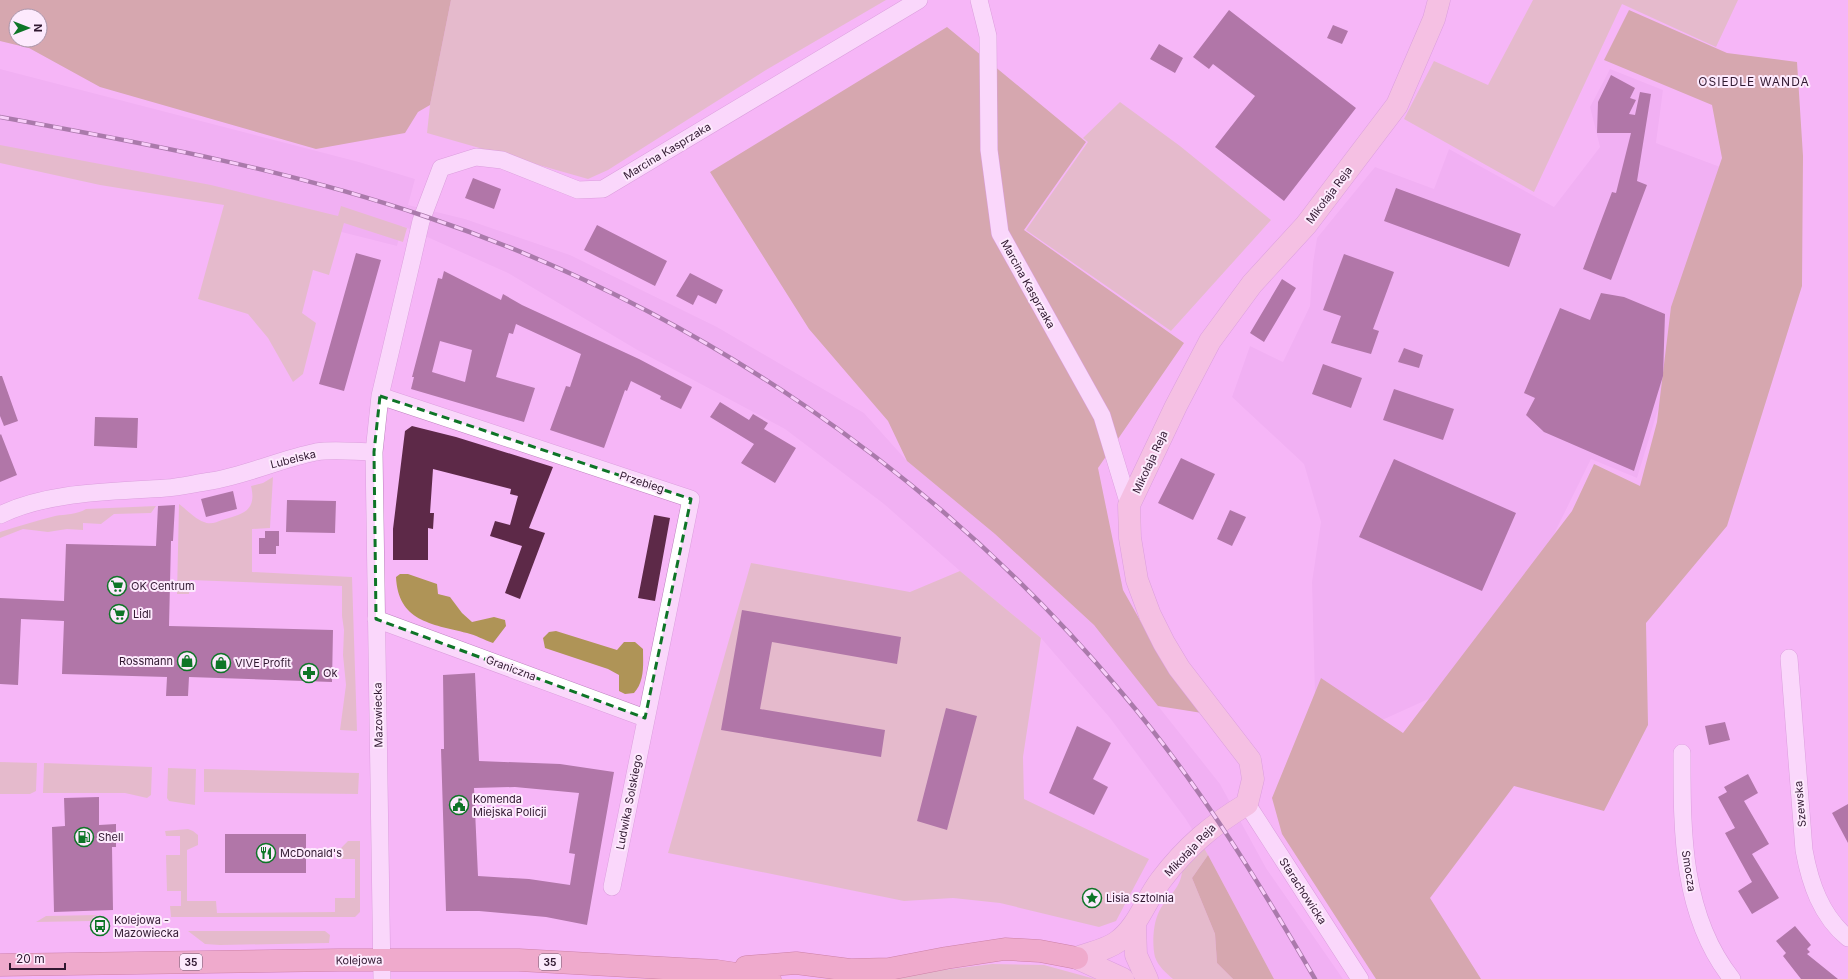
<svg xmlns="http://www.w3.org/2000/svg" width="1848" height="979" font-family="Inter,sans-serif">
  <style>
    .built { fill: #eca9ed }
    .green { fill: #d1bf98 }
    .forest { fill: #af9457; fill-rule: evenodd }
    .building { fill: #5d2948; fill-rule: evenodd }
    .lines { fill: none; stroke-linecap: round; stroke-linejoin: round }
    .street-casing { stroke: #bd81be; stroke-width: 18 }
    .secondary-casing { stroke: #bd81be; stroke-width: 23 }
    .primary-casing { stroke: #9c4246; stroke-width: 23 }
    .street { stroke: #fff; stroke-width: 17 }
    .secondary { stroke: #f3cdcb; stroke-width: 22 }
    .primary { stroke: #e69b97; stroke-width: 22 }
    .rail-casing { stroke: #4f314f; stroke-width: 4.5 }
    .rail { stroke: #fdeafd; stroke-width: 3; stroke-dasharray: 9; stroke-linecap: butt }
    .marked { fill: none; stroke: #0e7527; stroke-width: 3; stroke-dasharray: 8 5; stroke-linejoin: round }
    .labels { text-anchor: middle; dominant-baseline: central; stroke-width: 4; stroke-linejoin: round; paint-order: stroke }
    .shield { fill: #fdeafd; stroke: #6e586e; stroke-width: 1 }
    .shield-label { font-size: 10px; font-weight: bold; fill: #311931 }
    .street-label { font-size: 11px; fill: #311931; stroke: #fdeafd }
    .poi-label { font-size: 11px; fill: #311931; stroke: #fdeafd; text-anchor: start }
    .neighbourhood-label { font-size: 12px; letter-spacing: 1px; fill: #311931; stroke: #fdeafd }
  </style>
  <rect width="100%" height="100%" fill="#f6b7f7"/>
  <path class="built" d="M0,69l359,93 56,17 -7,26 57,14 105,36 147,72 147,86 43,48 88,73 99,91 126,159 46,84 77,111h-69l-66,-124 -23,-37 -75,-100 -69,-80 -81,-67 -76,-67 -99,-75 -146,-78 -131,-78 -101,-45 -5,-2 -5,20 -255,-64 -142,-24z
    M1610,69l53,21 -7,53 75,28 -94,307 -46,-19 -65,132 -82,101 -64,29 -65,-25 -3,-114 9,-60 -17,-58 -72,-67 18,-51 33,16 27,-56 3,-43 4,-25 58,-71 59,22 15,-40 105,58 46,-60 -10,-40z"/>
  <path class="green" d="M451,0h435l-120,70 -158,100 -20,9 -161,-46 3,-28z
    M1533,0h205l-22,47 -94,-43 -88,188 -130,-73 30,-58 54,24z
    M1120,102l60,44 91,74 -100,111 -145,-101 62,-88 -5,-4z
    M0,145l211,40 127,31 3,-10 66,22 -4,14 -59,-19 -15,52 -16,-5 -11,43 14,10 -13,51 -10,8 -25,-44 -20,-24 -50,-15 26,-94 -124,-20 -100,-22z
    M273,477l-3,51 -18,1v43l100,5 5,154 -17,-1 6,-45 -3,-30 1,-25 -2,-14v-30l-152,-6 -1,14h-12l2,-90c7,5 16,15 25,18 6,3 13,0 18,-2 21,-6 35,-9 29,-34l12,-3z
    M156,506l-5,7 -37,1 -13,10 -18,-1v7l-16,-1 -19,3 -25,-3 -23,9v-6c18,-6 36,-11 55,-16 11,-2 21,-1 31,-7z
    M751,563l159,29 50,-21 81,67 -18,119 1,42 125,60 -33,62 -17,6 -99,-24 -47,-5 -49,3 -236,-48z
    M0,762l37,1 -1,28 -6,3h-30z
    M44,763l108,4 -1,28 -4,3 -22,-5h-82z
    M168,768l28,1 -1,36 -26,-4 -2,-3z
    M204,769l155,4 -1,21 -154,-2z
    M188,829l5,2 5,4v10l-11,5v51h29l1,12 118,-1v-14h20v-39h-15l1,-11 7,-7h12v71l-5,5h-184l-1,-11h11v-15h-14l-1,-36h14v-19h-14l-1,-5z
    M1204,848l4,7 -16,23 23,56 2,29 16,16h-60c-7,-6 -15,-13 -18,-22 -3,-12 -2,-32 3,-43 7,-17 23,-24 24,-43z
    M97,915l-4,2 -2,4 -55,1 10,-6z
    M188,931h137l5,4 -1,8 -109,2 -15,-1z
    M992,964l52,1 51,14h-224z"/>
  <path class="forest" d="M0,0h451l-21,105 -12,7 -13,21 -89,16 -216,-62 -71,-39 -29,-7zM16,16h24v24h-24z
    M1629,10l98,43 70,9 6,94 -1,130 -75,240 -81,97 2,102 -44,86 -90,-25 -84,112 51,81h-105l-94,-145 -10,-36 49,-120 82,55 169,-222 22,-47 46,22 17,-64 14,-115 51,-149 -10,-53 -108,-45z
    M947,27l139,115 -62,88 160,113 -86,125 25,122 45,80 34,43 -44,-7 -64,-81 -99,-91 -88,-73 -19,-40 -79,-92 -99,-157z
    M400,574h8l29,10 1,10 12,3 12,16 10,9 22,-5 11,3 1,6 -13,17c-9,-3 -17,-8 -26,-10 -36,-9 -69,-12 -71,-56z
    M556,631l61,19 7,-8h11l8,7c0,15 2,32 -9,44l-9,1 -6,-3v-16l-11,-6 -63,-21 -2,-10 6,-6z
    M1208,855l66,124h-41l-16,-16 -2,-29 -23,-56z"/>
  <path class="building" d="M1229,10l127,98 -72,93 -69,-54 40,-51 -42,-32 -4,5 -16,-12z
    M1333,25l15,6 -6,13 -15,-6z
    M1159,44l24,14 -8,15 -25,-14z
    M1611,75l24,13 -5,10 6,2 -7,14 6,1 5,-23 11,2 -14,87 10,4 -36,95 -28,-11 29,-77 4,1 15,-60h-34l1,-31z
    M473,178l28,11 -7,20 -29,-11z
    M1396,188l125,46 -12,33 -125,-46z
    M597,225l70,36 -12,25 -71,-36z
    M356,253l25,7 -37,131 -25,-7z
    M1344,254l50,18 -21,57 6,2 -8,23 -40,-11 10,-27 -18,-6z
    M444,271l57,29 2,-6 19,11 117,54 53,28 -11,22 -21,-10 1,-3 -30,-15 -4,10 -2,-1 -21,58 -54,-18 16,-44 4,1 11,-33 -65,-30 -3,10 -4,-1 -13,44 39,11 -11,34 -113,-33 3,-12h-2l26,-99 4,1zM440,341l32,9 -7,32 -33,-10z
    M690,273l33,17 -7,14 -18,-9 -5,10 -17,-9z
    M1282,279l14,9 -32,54 -14,-9z
    M1601,293l23,4 41,17 -2,62 -29,95 -90,-39 -18,-17 9,-17 -11,-5 36,-85 30,12z
    M1404,348l19,7 -4,13 -21,-6z
    M1323,364l39,14 -11,30 -39,-14z
    M0,376h2l16,45 -14,5 -4,-10z
    M1394,389l60,20 -11,31 -60,-20z
    M720,402l29,18 4,-6 15,9 -4,6 32,19 -21,35 -34,-20 13,-19 -44,-27z
    M95,417l43,1 -1,30 -43,-2z
    M412,426l44,11 97,30 -24,61 16,5 -25,66 -15,-6 17,-47 -32,-10 5,-15 15,4 8,-29 -8,-2 1,-5 -78,-20 -3,44h4l-1,16 -5,-1v32h-35v-31l12,-98z
    M1,434l16,41 -17,7v-47z
    M1181,458l34,16 -22,46 -35,-17z
    M1394,459l122,54 -34,78 -123,-54z
    M233,491l4,18 -31,8 -5,-18z
    M287,500l49,1 -1,32 -49,-1z
    M175,505l-2,36h-2l-2,85 164,4 -1,52 -143,-5 -1,19h-22l1,-19 -105,-3 2,-53 -43,-2 -3,66 -18,-1v-86l64,3 2,-57 90,2 2,-40z
    M1230,510l16,7 -14,29 -15,-7z
    M654,515l16,3 -15,83 -17,-3z
    M265,531h14v15h-3v8h-17v-16h6z
    M742,610l159,27 -4,27 -125,-22 -12,67 125,21 -4,27 -160,-27z
    M475,673l4,88 81,3 54,8 -27,153 -41,-8 -67,-6h-33l-5,-162h3l-1,-74zM515,787l64,6 -10,60 6,1 -5,31 -41,-6 -51,-3 -4,-88z
    M946,708l31,8 -30,114 -30,-9z
    M1725,722l5,18 -21,5 -4,-19z
    M1077,726l34,17 -18,36 15,8 -14,28 -45,-22z
    M1748,774l10,19 -14,8 25,43 -17,10 27,44 -27,16 -14,-23 14,-9 -27,-49 10,-5 -17,-31 9,-5 -3,-5z
    M99,797v28l17,-1v23h-4l1,63 -59,2 -2,-85 13,-1 -1,-28z
    M1848,804v39l-16,-30z
    M225,834h81v39h-81z
    M1795,926l16,19 -4,4 3,3 -3,2 31,25h-37l-18,-23 3,-3 -10,-12z"/>
  <g class="lines">
    <defs>
      <path id="street" d="M979,0l9,36 1,114 11,83 102,183 27,89
        M380,396l311,103 -79,388
        M0,515c49,-24 113,-23 166,-27 15,-1 30,-5 45,-7 36,-6 70,-22 105,-29 18,-3 40,0 58,0
        M376,619l269,99
        M1789,658l15,192c6,33 17,66 44,88
        M1682,753c0,77 -1,162 50,226
        M1247,804l113,175
        M382,979l-8,-527 6,-56 33,-140 8,-35 20,-53 35,-11 26,3 76,30 25,-1 316,-189"/>
      <path id="secondary" d="M1135,925l1,30 11,24
        M1077,958c12,-5 29,-8 40,-16 21,-15 28,-41 44,-62 25,-33 51,-55 86,-76l6,-25 -3,-19 -71,-92 -15,-25 -14,-28 -13,-35 -7,-42 -1,-33 47,-99 34,-65 42,-57 54,-59 91,-120 37,-86 5,-19
        M1077,958l46,21"/>
      <path id="primary" d="M0,965l339,-5h180l198,11 53,8
        M746,967l50,-4 54,7 39,-1 57,-11 59,-9 35,2 37,7"/>
    </defs>
    <use href="#street" class="street-casing"/>
    <use href="#secondary" class="secondary-casing"/>
    <use href="#primary" class="primary-casing"/>
    <use href="#street" class="street"/>
    <use href="#secondary" class="secondary"/>
    <use href="#primary" class="primary"/>
    <defs>
      <path id="rail" d="M0,117c143,26 286,52 424,99 270,90 516,259 698,477 75,88 135,186 193,286"/>
    </defs>
    <use href="#rail" class="rail-casing"/>
    <use href="#rail" class="rail"/>
  </g>
  <path d="M0 0H1848V979H0ZM380,396l311,103 -46,219 -269,-99 -2,-167z" fill="#f6b7f7" fill-opacity=".55" fill-rule="evenodd"/>
  <path class="marked" d="M380,396l311,103 -46,219 -269,-99 -2,-167z"/>
  <defs>
    <symbol id="supermarket-ring" viewBox="-11 -11 22 22"><circle r="9.5" fill="#fdeafd" stroke="#0e7527" stroke-width="1.5"/><path d="M-6-5.5h2.5l.6 2H6L4.5 2H-2.5L-4.4-4H-6ZM-1.5 3.2a1.3 1.3 0 1 0 .1 0ZM3 3.2a1.3 1.3 0 1 0 .1 0Z" fill="#0e7527"/></symbol>
    <symbol id="shop-ring" viewBox="-11 -11 22 22"><circle r="9.5" fill="#fdeafd" stroke="#0e7527" stroke-width="1.5"/><path d="M-5-2.5h2.3a2.7 3.5 0 0 1 5.4 0H5L5.5 6h-11ZM-1.5-2.5h3a1.5 2.3 0 0 0-3 0Z" fill="#0e7527"/></symbol>
    <symbol id="pharmacy-ring" viewBox="-11 -11 22 22"><circle r="9.5" fill="#fdeafd" stroke="#0e7527" stroke-width="1.5"/><path d="M-2-6h4v4h4v4h-4v4h-4v-4h-4v-4h4Z" fill="#0e7527"/></symbol>
    <symbol id="civic-ring" viewBox="-11 -11 22 22"><circle r="9.5" fill="#fdeafd" stroke="#0e7527" stroke-width="1.5"/><path d="M-.6-6.5H3V-4.5H.6V-3L4-1V1h2V6H-6V1h2V-1L-.6-3ZM-1.2 2.5V6h2.4V2.5Z" fill="#0e7527"/></symbol>
    <symbol id="fuel-ring" viewBox="-11 -11 22 22"><circle r="9.5" fill="#fdeafd" stroke="#0e7527" stroke-width="1.5"/><path d="M-5.5-6h7V0h2V4h1.3V-2.5L3-4.5l.8-.8L6-3V5H2.5V1h-1V6h-7ZM-4.2-4.7v3.2H.2V-4.7Z" fill="#0e7527"/></symbol>
    <symbol id="restaurant-ring" viewBox="-11 -11 22 22"><circle r="9.5" fill="#fdeafd" stroke="#0e7527" stroke-width="1.5"/><path d="M-5-6h1v4h1v-4h1v4h1v-4h1v5L-1.5 .5V6h-2V.5L-5-1ZM5-6V6H3V1.5H1.5Q1.5-4 5-6Z" fill="#0e7527"/></symbol>
    <symbol id="sight-ring" viewBox="-11 -11 22 22"><circle r="9.5" fill="#fdeafd" stroke="#0e7527" stroke-width="1.5"/><path d="M0-6L1.8-2.2L6-1.7L2.9 1.2L3.7 5.4L0 3.3L-3.7 5.4L-2.9 1.2L-6-1.7L-1.8-2.2Z" fill="#0e7527"/></symbol>
    <symbol id="bus-ring" viewBox="-11 -11 22 22"><circle r="9.5" fill="#fdeafd" stroke="#0e7527" stroke-width="1.5"/><path d="M-5-6H5V4H4V6H2V4H-2V6H-4V4H-5ZM-3.5-4V0h7V-4ZM-3.5 1.2v1.5H-2V1.2ZM2 1.2v1.5H3.5V1.2Z" fill="#0e7527"/></symbol>
  </defs>
  <g fill-rule="evenodd">
    <use href="#supermarket-ring" x="106" y="575" width="22" height="22"/>
    <use href="#supermarket-ring" x="108" y="603" width="22" height="22"/>
    <use href="#shop-ring" x="176" y="650" width="22" height="22"/>
    <use href="#shop-ring" x="210" y="652" width="22" height="22"/>
    <use href="#pharmacy-ring" x="298" y="662" width="22" height="22"/>
    <use href="#civic-ring" x="448" y="794" width="22" height="22"/>
    <use href="#fuel-ring" x="73" y="826" width="22" height="22"/>
    <use href="#restaurant-ring" x="255" y="842" width="22" height="22"/>
    <use href="#sight-ring" x="1081" y="887" width="22" height="22"/>
    <use href="#bus-ring" x="89" y="915" width="22" height="22"/>
  </g>
  <g class="labels">
    <g class="shield">
      <rect x="180" y="954" width="22" height="16" rx="3"/>
      <rect x="539" y="954" width="22" height="16" rx="3"/>
    </g>
    <g class="shield-label">
      <text x="191" y="962">35</text>
      <text x="550" y="962">35</text>
    </g>
    <g class="street-label">
      <text transform="translate(667 151) rotate(-31)">Marcina Kasprzaka</text>
      <text transform="translate(1329 195) rotate(-53)">Mikołaja Reja</text>
      <text transform="translate(1028 284) rotate(61)">Marcina Kasprzaka</text>
      <text transform="translate(293 459) rotate(-14)">Lubelska</text>
      <text transform="translate(1150 462) rotate(-65)">Mikołaja Reja</text>
      <text transform="translate(642 482) rotate(18)">Przebieg</text>
      <text transform="translate(511 668) rotate(20)">Graniczna</text>
      <text transform="translate(378 715) rotate(-91)">Mazowiecka</text>
      <text transform="translate(629 802) rotate(-79)">Ludwika Solskiego</text>
      <text transform="translate(1800 804) rotate(-95)">Szewska</text>
      <text transform="translate(1190 850) rotate(-46)">Mikołaja Reja</text>
      <text transform="translate(1689 871) rotate(81)">Smocza</text>
      <text transform="translate(1303 891) rotate(57)">Starachowicka</text>
      <text transform="translate(359 960) rotate(-1)">Kolejowa</text>
    </g>
    <g class="poi-label">
      <text x="131" y="586">OK Centrum</text>
      <text x="133" y="614">Lidl</text>
      <text x="173" y="661" text-anchor="end">Rossmann</text>
      <text x="235" y="663">VIVE Profit</text>
      <text x="323" y="673">Ok</text>
      <text x="473" y="799">Komenda<tspan x="473" dy="13">Miejska Policji</tspan></text>
      <text x="98" y="837">Shell</text>
      <text x="280" y="853">McDonald's</text>
      <text x="1106" y="898">Lisia Sztolnia</text>
      <text x="114" y="920">Kolejowa -<tspan x="114" dy="13">Mazowiecka</tspan></text>
    </g>
    <g class="neighbourhood-label">
      <text x="1754" y="81">OSIEDLE WANDA</text>
    </g>
  </g>
  <g transform="translate(28 28) rotate(90)"><circle r="19" fill="#fdeafd" stroke="#ab96ab"/>
  <path d="M0-3L7 15L0 10L-7 15Z" fill="#0e7527"/>
  <text y="-6" font-size="11" font-weight="bold" text-anchor="middle" fill="#311931">N</text>
  </g>
  <path d="M10 963v6h55v-6" fill="none" stroke="#311931" stroke-width="2"/>
  <text x="16" y="963" font-size="12" fill="#311931" stroke="#fdeafd" stroke-width="3" paint-order="stroke">20 m</text>
</svg>
